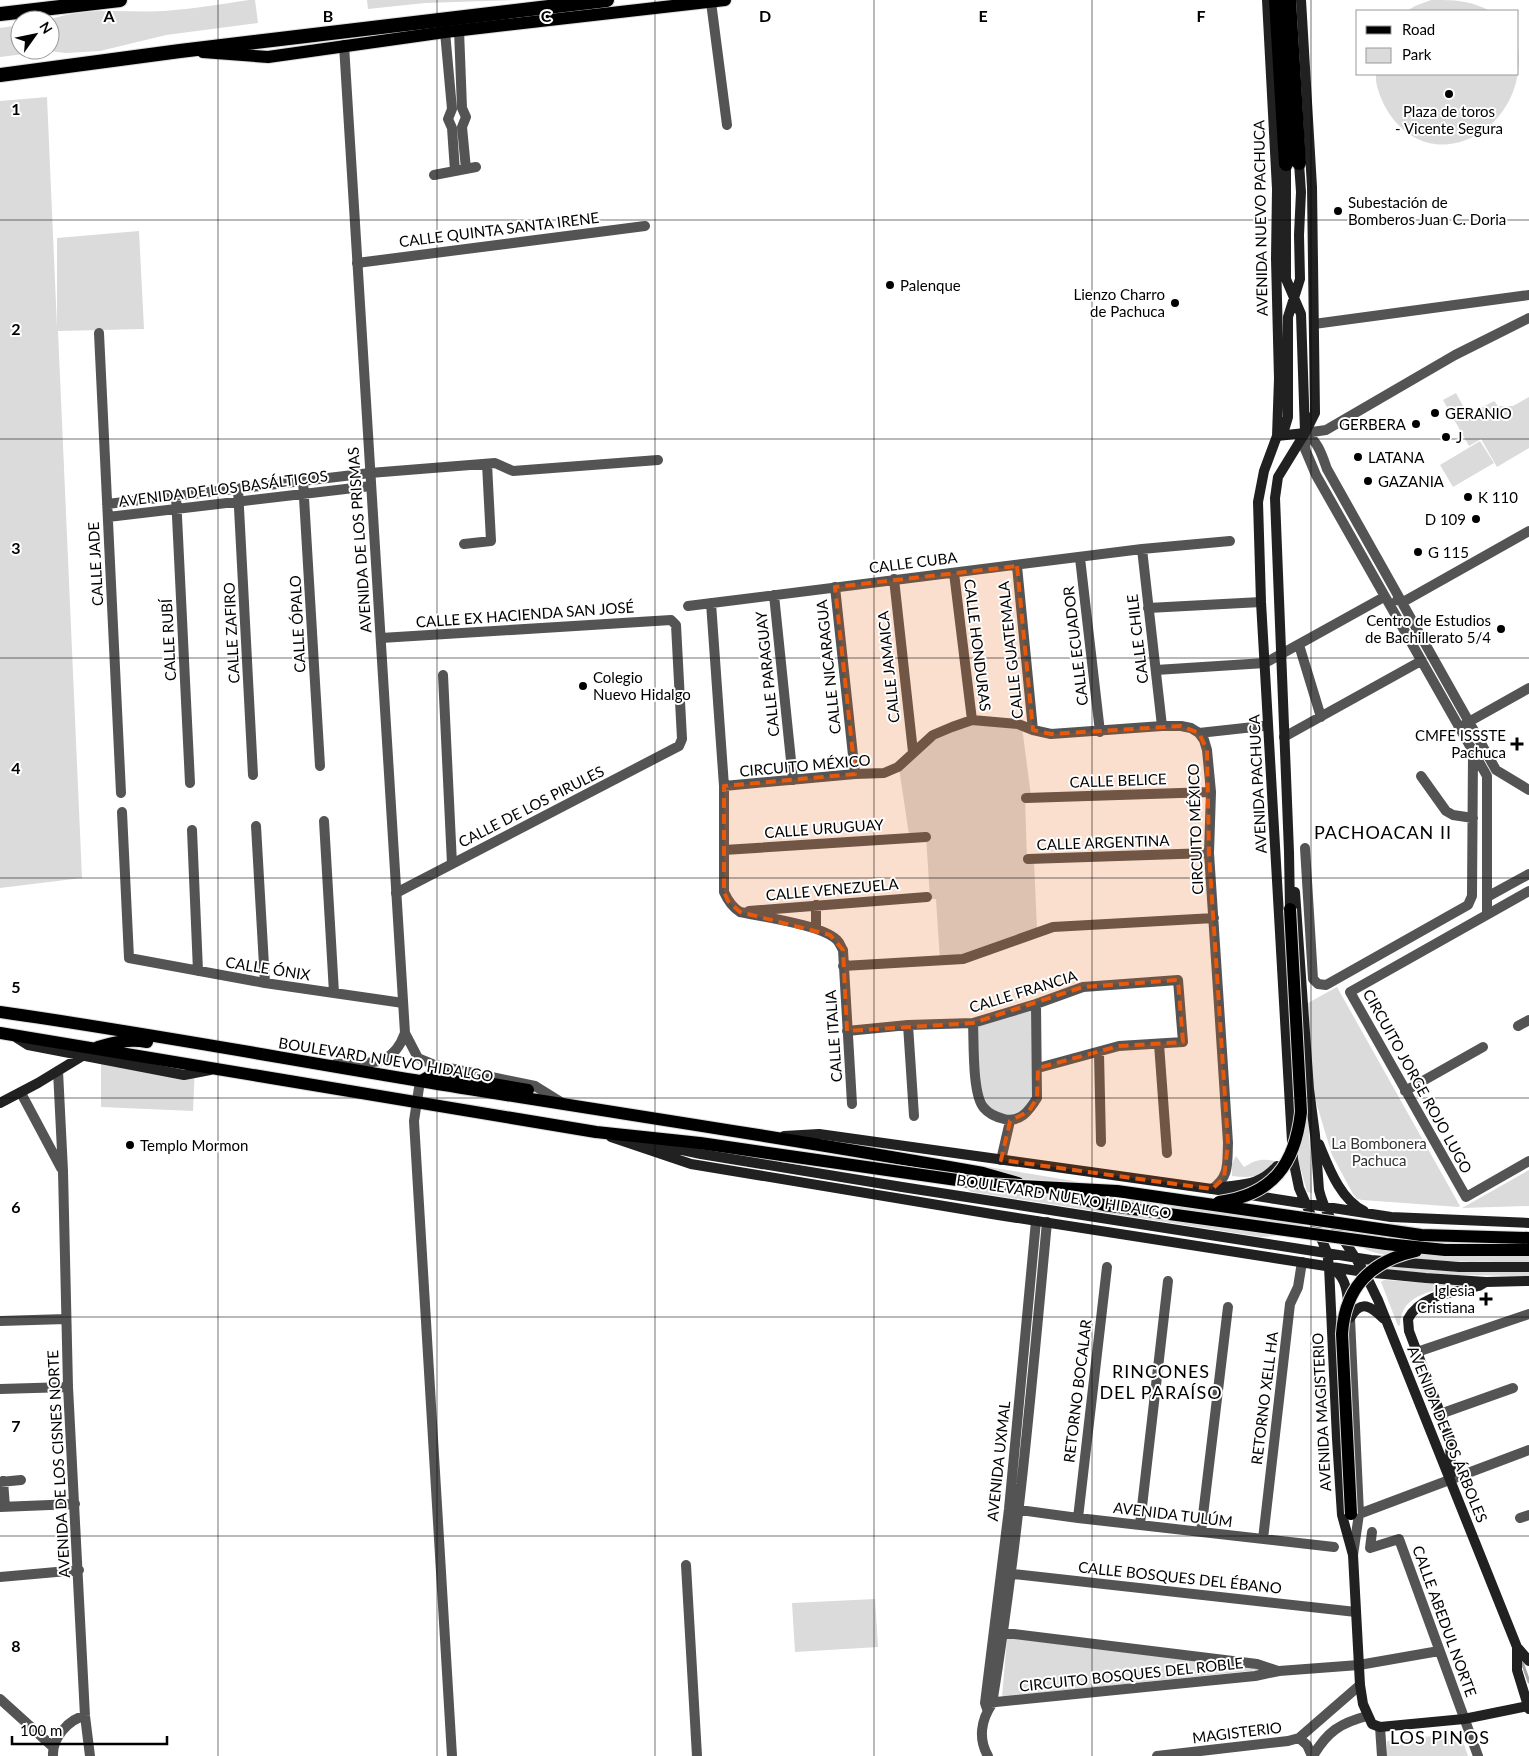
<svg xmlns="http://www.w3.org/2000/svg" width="1529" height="1756" font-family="Lato,sans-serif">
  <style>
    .green { fill: #dbdbdb }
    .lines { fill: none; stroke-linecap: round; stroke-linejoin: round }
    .stream { stroke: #a2a2a2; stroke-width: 3 }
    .primary-casing { stroke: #dbdbdb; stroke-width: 14 }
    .trunk-casing { stroke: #dbdbdb; stroke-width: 16 }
    .minor { stroke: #545454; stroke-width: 10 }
    .tertiary { stroke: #545454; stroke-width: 10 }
    .secondary { stroke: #212121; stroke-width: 10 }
    .primary { stroke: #000; stroke-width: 12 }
    .trunk { stroke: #000; stroke-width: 14 }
    .primary-bridge-casing { stroke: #dbdbdb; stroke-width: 14; stroke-linecap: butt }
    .primary-bridge { stroke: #000; stroke-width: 12 }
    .marked { fill: #e8590c; fill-opacity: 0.2; stroke: #e8590c; stroke-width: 4; stroke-dasharray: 10 6; stroke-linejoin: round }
    .grid { fill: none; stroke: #000; stroke-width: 1; stroke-opacity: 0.55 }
    .poi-dot { fill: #000; stroke: #fff; stroke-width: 2 }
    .labels { text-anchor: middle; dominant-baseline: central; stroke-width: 4; stroke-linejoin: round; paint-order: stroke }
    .poi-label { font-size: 15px; fill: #000; stroke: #fff; text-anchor: start }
    .street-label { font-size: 15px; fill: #000; stroke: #fff }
    .park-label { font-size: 15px; fill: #323232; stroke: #fff }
    .quarter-label { font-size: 18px; letter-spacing: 1px; fill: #000; stroke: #fff }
    .grid-label { font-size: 16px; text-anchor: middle; font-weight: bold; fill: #000; stroke: #fff; stroke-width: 4; stroke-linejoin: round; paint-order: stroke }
  </style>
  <rect width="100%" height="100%" fill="#fff"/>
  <path class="green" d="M249,0h6l3,23 -92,12 -66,16 -34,2 -17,-2 -49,6v-29l20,-3v25h30v-30h-1c36,-14 77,-7 115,-9 29,-2 57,-7 85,-11z
    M367,0h147l-89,3 -57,6z
    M1431,0c24,0 38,0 59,11h-83l8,-5z
    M1518,47c11,83 -87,136 -131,63 -6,-11 -12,-24 -11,-36h142z
    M47,97l10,230v-89l82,-7 5,98 -86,2 24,547 -82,10v-787z
    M1456,393l12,22 26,-14 4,5h15l16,-9v51l-32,19 -16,-28 -12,7 -26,-46z
    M1480,441l14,22 -41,24 -13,-22z
    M973,721l49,6 9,69 -6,1 2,64h7l3,68 -54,27 -43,4 -4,-61h-6l-4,-64h-17l-10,-67 35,-32z
    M1337,987l123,219 -1,1 -97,-7 -5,-1 -4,-5 -21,-39 -19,-63 -5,-89z
    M1036,1004l1,94 -27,23 -27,-14 -10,-84z
    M101,1056l94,9 -2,46 -92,-4z
    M1297,1108h11l4,85 -5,-1 -9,-33z
    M1236,1156l8,11c11,-7 18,-9 31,-6 -10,17 -25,17 -43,15v-12z
    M976,1165l104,17 -62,-3 -42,-12z
    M1529,1170v36l-67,2z
    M1102,1185l206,37c-11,9 -32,15 -47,15l-289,-45 -5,-3 72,4 59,17z
    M1390,1223l39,6 100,5v28c-27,0 -162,3 -172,-20l4,-6z
    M1381,1265l78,7h70v4l-70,-1 -74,-5z
    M1384,1280l81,5c-26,5 -64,6 -65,40l-2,1 -17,-44z
    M875,1599l3,48 -83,5 -3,-49z
    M1007,1638l235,27 17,5 -257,27z
    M1460,1733l8,23h-81v-15z"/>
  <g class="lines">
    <path class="stream" d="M1521,1659l8,23"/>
    <defs>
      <path id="primary" d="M203,52l65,5 177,-25 280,-32
        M0,1012c141,20 280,46 420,69 188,31 376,58 563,92l35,10
        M0,1033l596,99 104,11 82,12
        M98,1047c17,-5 32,-8 49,-5
        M423,1080l7,-4 10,-1 88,15"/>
      <path id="trunk" d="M1276,0l10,164
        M1289,0l10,163
        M0,14l120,-14
        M0,75l180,-24 427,-51"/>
    </defs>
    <use href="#primary" class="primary-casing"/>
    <use href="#trunk" class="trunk-casing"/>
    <path class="minor" d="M711,2l16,123
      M459,30l3,78 4,9 -4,10 4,42
      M445,32l7,77 -4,10 4,9 3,43
      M434,175l42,-8
      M357,263l288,-37
      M1314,324l215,-29
      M99,333l22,460
      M1305,433v16l11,26 171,301v138
      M1305,433c13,8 17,22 22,36l169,301 33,20
      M1305,433l21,-3 129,-75 74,-37
      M303,481l17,285
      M238,489l15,286
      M176,496l14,287
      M107,504l263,-31 125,-10 18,8 145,-11
      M108,517l263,-31
      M464,544l27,-3 -4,-77
      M1142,549l20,177
      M1080,558l20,174
      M1017,566l16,164
      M954,573l18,147
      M894,579l19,173
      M835,587l20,187
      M774,595l19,185
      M1397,600l6,2 126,-71
      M711,603l13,183v106c4,9 8,15 16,20 23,5 82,13 97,28 3,3 4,7 6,10l9,154
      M688,606l454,-57 88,-8
      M1148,608l113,-6
      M381,638l290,-18 5,5 6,114 -3,7 -283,147
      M1299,645l22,72
      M1156,670l109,-7 119,-66
      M443,675l9,189
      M1465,724l64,-36
      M1199,733l64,-7
      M1284,737l137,-76
      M1421,776l25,35 7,4 20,3
      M724,786l131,-12 29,-1 14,-6 35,-32 19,-8 20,-7 46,4 15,6 18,4 111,-8h19l10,2 8,5 5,7 3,10 4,42 -2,61 19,290c-1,20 2,34 -16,46
      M1026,798l185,-6
      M122,812l7,146 136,25 138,20
      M324,821l10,172
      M256,826l9,157
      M192,830l6,141
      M1305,848l8,131 5,5 8,1 142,-80 4,-9 1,-142
      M724,850l202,-13
      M1028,859l181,-6
      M1529,891l-179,101 116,205 63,-36
      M1487,897l42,-23
      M816,905v24
      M749,911l178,-14
      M843,966l120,-7 90,-32 161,-9
      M973,1023c1,19 -1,72 11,85 5,6 12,9 20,11 16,4 25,-8 33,-21l-1,-94
      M908,1025l6,91
      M1518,1026l11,-6
      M847,1031l61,-6 65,-2 63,-19 47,-17 95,-7 5,62 -64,4 -81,22
      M1159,1044l8,109
      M1099,1053l2,89
      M58,1071l5,100 5,216 17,329 5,40
      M420,1081l-6,40 38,635
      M1405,1091l78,-44
      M21,1093l40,75
      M1001,1160l9,-39
      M1350,1318l9,196 -6,41
      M0,1321l66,-2
      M1417,1352l112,-38
      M0,1389l68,-2
      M1440,1414l73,-26
      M3,1481l2,26
      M0,1482l21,-2
      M0,1507l75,-3
      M1012,1509l66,9 256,29
      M1359,1514l170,-64
      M1078,1518l29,-251
      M1520,1518l9,-3
      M1140,1524l28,-243
      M1201,1532l27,-225
      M1372,1532l-2,16 29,-9 79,217
      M1263,1539l27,-235 8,-17 4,-25
      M686,1565l11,191
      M1004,1573l352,39
      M0,1577l79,-7
      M998,1632l259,32 21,7
      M0,1699l52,47
      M986,1703l269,-27 24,-5 80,-6 80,-14
      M987,1709l-2,-6 24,-194 27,-288
      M1380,1727l2,29
      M1299,1738l8,7 5,11
      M53,1756c-1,-17 15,-37 32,-40
      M988,1756c-10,-17 -7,-36 4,-52 26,-160 40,-321 55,-482
      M1157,1756l131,-15 11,-3 61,-53
      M1313,1756c14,-24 27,-33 54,-40"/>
    <path class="tertiary" d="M405,1033l13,25 17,7 100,21 29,18
      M336,1064c33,-2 56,5 69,-31l-61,-988"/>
    <path class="secondary" d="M1267,0l10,189 -1,70 3,120 -2,57
      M1299,163l2,29 -2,43 1,44 -12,38v100l-3,10 -8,9 -13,35 -6,31 3,100 32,557 6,29 28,64 2,14 8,173 5,76 11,40 7,130 3,19 9,20 8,3 84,-8 64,-13
      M1286,164v115l15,35 4,118
      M1277,436l28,-3
      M1295,892l14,197 6,46 4,55c7,30 30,55 45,82 5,9 9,18 14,28l139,347 12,14
      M1290,909l-1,-57 -14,-354 3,-21 27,-44 10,-20 -3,-226 -11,-187
      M17,1038l11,7 156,30 26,-5
      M0,1103l38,-20 46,-28
      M784,1136l35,-2 393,55 179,28 138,6
      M611,1137l80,27 307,51 366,57 62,6 60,4 43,-1
      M645,1142l56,12 201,33 469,73 88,7h70
      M1319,1144c10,24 21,55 45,67
      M1223,1187c22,-3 37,-2 54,-21
      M1330,1266c14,9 17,21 18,37
      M1350,1318c11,-19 21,-12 34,1
      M1451,1474l-1,-35 -41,-108 -1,-12c13,-25 47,-27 71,-33l5,-3
      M1517,1647v23l12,39"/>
    <use href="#primary" class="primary"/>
    <use href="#trunk" class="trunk"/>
    <defs>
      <path id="primary-bridge" d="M782,1155l203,29 132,7 304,44 108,3
        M1056,1193l48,12 282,39 59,6h84
        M1219,1202c54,-7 76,-38 82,-90l-11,-203
        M1351,1514l-9,-180c3,-47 29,-73 74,-83"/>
    </defs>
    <use href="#primary-bridge" class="primary-bridge-casing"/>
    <use href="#primary-bridge" class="primary-bridge"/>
  </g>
  <path class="marked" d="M1017,566l16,164 18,4 130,-8 18,7 8,17 2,103 19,290 -4,35 -12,11 -211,-29 9,-39 19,-10 8,-13 1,-30 81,-22 64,-4 -5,-62 -95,7 -110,36 -126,8 -4,-81 -13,-15 -90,-23 -12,-11 -4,-9v-106l131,-12 -20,-187z"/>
  <path class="grid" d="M218,0v1756M437,0v1756M655,0v1756M874,0v1756M1092,0v1756M1311,0v1756M0,220h1529M0,439h1529M0,658h1529M0,878h1529M0,1098h1529M0,1317h1529M0,1536h1529"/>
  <g class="poi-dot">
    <circle cx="1449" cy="94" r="5"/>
    <circle cx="1338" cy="211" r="5"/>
    <circle cx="890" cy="285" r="5"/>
    <circle cx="1175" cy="303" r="5"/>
    <circle cx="1435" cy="413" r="5"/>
    <circle cx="1416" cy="424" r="5"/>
    <circle cx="1446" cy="437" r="5"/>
    <circle cx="1358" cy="457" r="5"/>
    <circle cx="1368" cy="481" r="5"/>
    <circle cx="1468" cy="497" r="5"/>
    <circle cx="1476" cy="519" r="5"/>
    <circle cx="1418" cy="552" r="5"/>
    <circle cx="1501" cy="629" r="5"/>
    <circle cx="583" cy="686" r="5"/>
    <path d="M1514.5 736.5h5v5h5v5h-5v5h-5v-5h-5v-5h5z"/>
    <circle cx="130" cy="1145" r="5"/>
    <path d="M1483.5 1291.5h5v5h5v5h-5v5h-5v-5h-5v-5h5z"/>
  </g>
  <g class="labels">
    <g class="poi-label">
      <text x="1449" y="111" text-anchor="middle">Plaza de toros<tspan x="1449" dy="17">- Vicente Segura</tspan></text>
      <text x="1348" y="202">Subestación de<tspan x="1348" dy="17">Bomberos Juan C. Doria</tspan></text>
      <text x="900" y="285">Palenque</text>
      <text x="1165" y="294" text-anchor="end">Lienzo Charro<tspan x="1165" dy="17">de Pachuca</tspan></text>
      <text x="1445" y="413">GERANIO</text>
      <text x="1406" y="424" text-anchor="end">GERBERA</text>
      <text x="1456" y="437">J</text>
      <text x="1368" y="457">LATANA</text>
      <text x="1378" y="481">GAZANIA</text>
      <text x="1478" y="497">K 110</text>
      <text x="1466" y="519" text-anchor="end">D 109</text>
      <text x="1428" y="552">G 115</text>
      <text x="1491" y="620" text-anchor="end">Centro de Estudios<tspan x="1491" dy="17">de Bachillerato 5/4</tspan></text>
      <text x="593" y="677">Colegio<tspan x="593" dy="17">Nuevo Hidalgo</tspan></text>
      <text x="1506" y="735" text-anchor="end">CMFE ISSSTE<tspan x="1506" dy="17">Pachuca</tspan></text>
      <text x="140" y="1145">Templo Mormon</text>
      <text x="1475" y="1290" text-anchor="end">Iglesia<tspan x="1475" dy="17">Cristiana</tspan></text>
    </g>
    <g class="street-label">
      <text transform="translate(1260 218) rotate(-91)">AVENIDA NUEVO PACHUCA</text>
      <text transform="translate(499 229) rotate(-7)">CALLE QUINTA SANTA IRENE</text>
      <text transform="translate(223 488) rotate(-7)">AVENIDA DE LOS BASÁLTICOS</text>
      <text transform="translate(359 540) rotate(-94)">AVENIDA DE LOS PRISMAS</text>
      <text transform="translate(913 562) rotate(-7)">CALLE CUBA</text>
      <text transform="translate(95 564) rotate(-93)">CALLE JADE</text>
      <text transform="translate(525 614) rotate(-4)">CALLE EX HACIENDA SAN JOSÉ</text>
      <text transform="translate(297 624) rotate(-93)">CALLE ÓPALO</text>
      <text transform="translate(231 633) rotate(-93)">CALLE ZAFIRO</text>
      <text transform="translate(1137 639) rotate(-97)">CALLE CHILE</text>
      <text transform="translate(168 640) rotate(-93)">CALLE RUBÍ</text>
      <text transform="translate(978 645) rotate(83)">CALLE HONDURAS</text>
      <text transform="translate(1075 646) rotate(-97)">CALLE ECUADOR</text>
      <text transform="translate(1010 650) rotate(-96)">CALLE GUATEMALA</text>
      <text transform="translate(828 667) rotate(-96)">CALLE NICARAGUA</text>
      <text transform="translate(888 667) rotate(-96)">CALLE JAMAICA</text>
      <text transform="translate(767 674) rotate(-96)">CALLE PARAGUAY</text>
      <text transform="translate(805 765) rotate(-5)">CIRCUITO MÉXICO</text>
      <text transform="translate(1118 780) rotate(-2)">CALLE BELICE</text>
      <text transform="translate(1257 784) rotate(-93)">AVENIDA PACHUCA</text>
      <text transform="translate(531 806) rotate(-27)">CALLE DE LOS PIRULES</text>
      <text transform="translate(824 828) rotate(-4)">CALLE URUGUAY</text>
      <text transform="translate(1195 829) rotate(-92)">CIRCUITO MÉXICO</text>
      <text transform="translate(1103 842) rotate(-2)">CALLE ARGENTINA</text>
      <text transform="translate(832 889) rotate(-5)">CALLE VENEZUELA</text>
      <text transform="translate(268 968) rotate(9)">CALLE ÓNIX</text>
      <text transform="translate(1023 991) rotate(-17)">CALLE FRANCIA</text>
      <text transform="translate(833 1036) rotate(-94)">CALLE ITALIA</text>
      <text transform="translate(386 1059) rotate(9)">BOULEVARD NUEVO HIDALGO</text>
      <text transform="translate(1418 1081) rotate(61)">CIRCUITO JORGE ROJO LUGO</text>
      <text transform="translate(1064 1196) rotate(9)">BOULEVARD NUEVO HIDALGO</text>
      <text transform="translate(1077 1391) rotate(-83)">RETORNO BOCALAR</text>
      <text transform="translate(1264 1398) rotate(-83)">RETORNO XELL HA</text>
      <text transform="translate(1321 1412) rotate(-93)">AVENIDA MAGISTERIO</text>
      <text transform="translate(1448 1434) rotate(68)">AVENIDA DE LOS ÁRBOLES</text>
      <text transform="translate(998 1461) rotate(-84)">AVENIDA UXMAL</text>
      <text transform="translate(58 1464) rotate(-93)">AVENIDA DE LOS CISNES NORTE</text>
      <text transform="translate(1173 1514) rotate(7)">AVENIDA TULÚM</text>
      <text transform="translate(1180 1577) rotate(6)">CALLE BOSQUES DEL ÉBANO</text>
      <text transform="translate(1445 1621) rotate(70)">CALLE ABEDUL NORTE</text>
      <text transform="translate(1131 1674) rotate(-6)">CIRCUITO BOSQUES DEL ROBLE</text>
      <text transform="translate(1237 1732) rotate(-7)">MAGISTERIO</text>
    </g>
    <g class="park-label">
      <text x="1379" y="1143">La Bombonera<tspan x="1379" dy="17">Pachuca</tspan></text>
    </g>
    <g class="quarter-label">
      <text x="1383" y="832">PACHOACAN II</text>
      <text x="1161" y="1371">RINCONES<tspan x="1161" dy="21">DEL PARAÍSO</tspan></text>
      <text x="1440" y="1737">LOS PINOS</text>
    </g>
  </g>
  <g class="grid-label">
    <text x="109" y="22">A</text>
    <text x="328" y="22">B</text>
    <text x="546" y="22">C</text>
    <text x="765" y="22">D</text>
    <text x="983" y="22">E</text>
    <text x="1201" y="22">F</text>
    <text x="16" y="115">1</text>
    <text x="16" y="335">2</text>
    <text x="16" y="554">3</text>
    <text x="16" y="774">4</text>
    <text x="16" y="993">5</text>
    <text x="16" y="1213">6</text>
    <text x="16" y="1432">7</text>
    <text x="16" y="1652">8</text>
  </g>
  <rect x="1356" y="10" width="162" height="65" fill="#ffffff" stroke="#999999"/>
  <rect x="1366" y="26" width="25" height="8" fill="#000000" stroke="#999999"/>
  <text x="1402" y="35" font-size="15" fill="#000000">Road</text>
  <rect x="1366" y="48" width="25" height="15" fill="#dbdbdb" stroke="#999999"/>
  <text x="1402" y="60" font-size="15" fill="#000000">Park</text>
  <g transform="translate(35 35) rotate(57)"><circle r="24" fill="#ffffff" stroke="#999999"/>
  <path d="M0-4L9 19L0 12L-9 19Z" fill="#000000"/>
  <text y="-8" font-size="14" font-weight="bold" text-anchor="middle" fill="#000000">N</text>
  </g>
  <path d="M12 1736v8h155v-8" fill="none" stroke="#000000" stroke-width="2.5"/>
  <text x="20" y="1736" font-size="15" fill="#000000" stroke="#ffffff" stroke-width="4" paint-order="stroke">100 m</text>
</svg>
